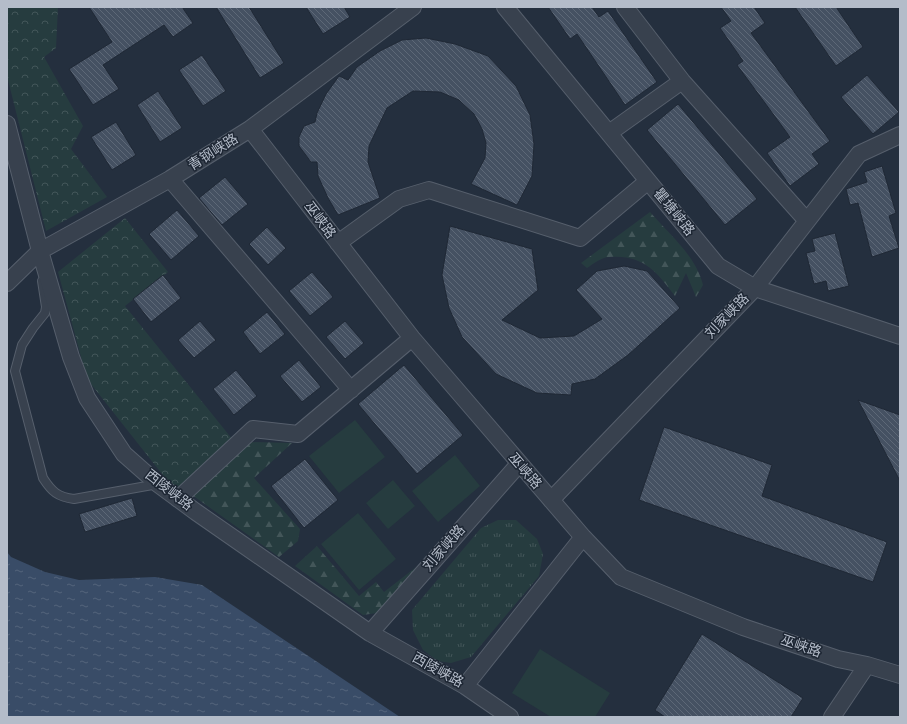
<svg xmlns="http://www.w3.org/2000/svg" width="907" height="724" font-family="Rubik,'Noto Sans SC',sans-serif">
  <style>
    .grass { fill: url(#grass-tufts) }
    .forest { fill: url(#forest-firs) }
    .park { fill: url(#park-crowns) }
    .pitch { fill: #263c3f }
    .water { fill: url(#water-ripples) }
    .building { fill: url(#building-back-hatch); stroke: #1f2835 }
    .lines { fill: none; stroke-linecap: round; stroke-linejoin: round }
    .service-casing { stroke: #565f6c; stroke-width: 10 }
    .minor-casing { stroke: #565f6c; stroke-width: 18 }
    .service { stroke: #38414e; stroke-width: 8 }
    .minor { stroke: #38414e; stroke-width: 16 }
    .labels { text-anchor: middle; dominant-baseline: central; stroke-width: 3; stroke-linejoin: round; paint-order: stroke }
    .street-label { font-size: 14px; fill: #b4bcc9; stroke: #1d2633 }
  </style>
  <defs>
    <pattern id="grass-tufts" width="24" height="20" patternUnits="userSpaceOnUse"><rect width="24" height="20" fill="#263c3f"/><path d="M3 7l-1-3M5 7V3M7 7l1-3M15 17l-1-3M17 17v-4M19 17l1-3" fill="none" stroke="#435659"/></pattern>
    <pattern id="forest-firs" width="22" height="20" patternUnits="userSpaceOnUse"><rect width="22" height="20" fill="#263c3f"/><path d="M5 1l3.5 6h-7zM16 11l3.5 6h-7z" fill="#435659"/></pattern>
    <pattern id="park-crowns" width="20" height="18" patternUnits="userSpaceOnUse"><rect width="20" height="18" fill="#263c3f"/><path d="M2 6a3 3 0 1 1 6 0M12 15a3 3 0 1 1 6 0" fill="none" stroke="#435659"/></pattern>
    <pattern id="water-ripples" width="26" height="14" patternUnits="userSpaceOnUse"><rect width="26" height="14" fill="#394c67"/><path d="M2 4q2-2 4 0t4 0M15 11q2-2 4 0t4 0" fill="none" stroke="#53647b"/></pattern>
    <pattern id="building-back-hatch" width="6" height="6" patternUnits="userSpaceOnUse"><rect width="6" height="6" fill="#455162"/><path d="M-1 5l2 2M0 0l6 6M5-1l2 2" fill="none" stroke="#5d6877"/></pattern>
  </defs>
  <rect width="100%" height="100%" fill="#242f3e"/>
  <path class="grass" d="M498,520h18l21,19 6,15 -4,22 -68,81 -20,6 -13,-2 -15,-11 -10,-20 -1,-20 69,-82z"/>
  <path class="forest" d="M650,212c19,22 46,44 53,73l-7,12 -10,-24 -11,23c-18,-24 -32,-42 -66,-39 -7,0 -16,7 -22,11l-6,-5z
    M250,442l42,1 -38,35 46,51 -2,12 -19,16 -87,-62z
    M317,546l42,50 17,-14 8,10 36,-28 -32,40 -11,9 -14,2 -68,-49z"/>
  <path class="park" d="M7,7h51l-2,41 -12,9 39,69 -12,23 36,48 -61,34 -39,-155z
    M125,218l43,54 -43,34 112,139 -60,48 -90,-114 -29,-107z"/>
  <path class="pitch" d="M355,420l30,37 -46,36 -30,-37z
    M455,455l25,31 -42,36 -26,-31z
    M393,480l22,26 -27,23 -22,-26z
    M358,513l38,46 -37,31 -38,-46z
    M540,649l70,44 -15,24h-44l-39,-24z"/>
  <path class="water" d="M7,552l4,5 34,15 34,8 76,-3 47,8 198,132h-393z"/>
  <path class="building" d="M89,7h93l11,16 -20,14 -9,-12 -61,40 16,24 -26,16 -24,-36 43,-27z
    M216,7h33l35,56 -24,15z
    M306,7h38l6,10 -27,17z
    M548,7h44l7,10 9,-6 49,71 -32,23 -48,-71 -7,5z
    M721,7h33l11,16 -14,10 79,108 -18,13 7,10 -29,22 -23,-33 23,-16 -53,-72 6,-4 -23,-33 11,-7z
    M795,7h41l27,40 -27,19z
    M426,38l29,6 33,12 28,30 14,29 4,29 -2,32 -15,29 -46,-21 14,-26 1,-15 -4,-14 -8,-15 -15,-14 -19,-8 -27,-1 -26,17 -18,38 -1,16 12,36 -42,17 -10,-17 -10,-22 -1,-14h-6l-12,-16v-9l5,-11 11,-4 2,-9 9,-19 13,-18 9,4 9,-13 23,-16 22,-11z
    M202,55l24,36 -23,15 -24,-36z
    M867,75l32,37 -26,22 -32,-37z
    M158,91l24,37 -22,14 -23,-37z
    M678,104l79,95 -32,26 -78,-95z
    M116,122l20,33 -24,15 -21,-33z
    M882,166l14,47 -7,3 10,32 -27,9 -14,-54 -8,2 -4,-16 21,-7 -3,-10z
    M225,177l23,27 -26,21 -23,-27z
    M177,210l22,26 -28,24 -22,-26z
    M450,226l82,23 6,41 -36,30 38,18 34,-2 28,-17 -26,-29 21,-19 27,-5 23,5 33,37 -52,47 -33,24 -23,5 -1,11 -34,-2 -41,-19 -34,-37 -13,-29 -7,-33z
    M267,227l19,21 -18,17 -19,-21z
    M835,233l14,53 -21,5 -2,-10 -12,3 -8,-31 9,-2 -3,-12z
    M312,272l21,25 -23,19 -21,-25z
    M163,275l18,23 -30,24 -18,-23z
    M267,312l18,22 -25,20 -17,-22z
    M200,321l16,19 -22,18 -16,-18z
    M345,321l19,22 -19,16 -19,-22z
    M299,360l22,27 -19,15 -22,-26z
    M404,365l59,70 -46,39 -59,-70z
    M236,370l21,26 -23,19 -21,-26z
    M858,400l42,15v66z
    M664,427l108,38 -10,31 125,46 -14,40 -234,-82z
    M305,459l33,41 -34,28 -33,-42z
    M132,498l5,18 -52,16 -6,-18z
    M702,634l101,64 -12,19h-126l-10,-7z"/>
  <g class="lines">
    <defs>
      <path id="service" d="M42,281l4,26 -1,6 -12,15 -11,17 -7,26 28,107c9,14 15,19 31,21l84,-15"/>
      <path id="minor" d="M505,7l213,259 37,22 145,48
        M625,7l57,74 125,140
        M7,124l33,127 31,106 16,41 37,56 34,30 38,28 174,121 95,53 45,31
        M250,129l162,209 171,199 38,40 122,50 95,32 29,6 33,10
        M609,133l73,-52
        M170,179l181,211
        M338,243l61,-44 30,-9 151,48 68,-57
        M7,283l33,-32 130,-72 80,-50 163,-122
        M178,499l75,-70 45,5 114,-96
        M551,500l204,-212 104,-134 41,-19
        M370,633l149,-169
        M465,686l118,-149
        M832,717l35,-52"/>
    </defs>
    <use href="#service" class="service-casing"/>
    <use href="#minor" class="minor-casing"/>
    <use href="#service" class="service"/>
    <use href="#minor" class="minor"/>
  </g>
  <g class="labels">
    <g class="street-label">
      <text transform="translate(213 152) rotate(-32)">青钢峡路</text>
      <text transform="translate(674 212) rotate(51)">瞿塘峡路</text>
      <text transform="translate(320 220) rotate(53)">巫峡路</text>
      <text transform="translate(727 316) rotate(-46)">刘家峡路</text>
      <text transform="translate(525 471) rotate(49)">巫峡路</text>
      <text transform="translate(169 490) rotate(38)">西陵峡路</text>
      <text transform="translate(444 548) rotate(-49)">刘家峡路</text>
      <text transform="translate(801 646) rotate(19)">巫峡路</text>
      <text transform="translate(438 670) rotate(29)">西陵峡路</text>
    </g>
  </g>
  <rect width="907" height="724" fill="none" stroke="#b4bcc9" stroke-width="16"/>
</svg>
